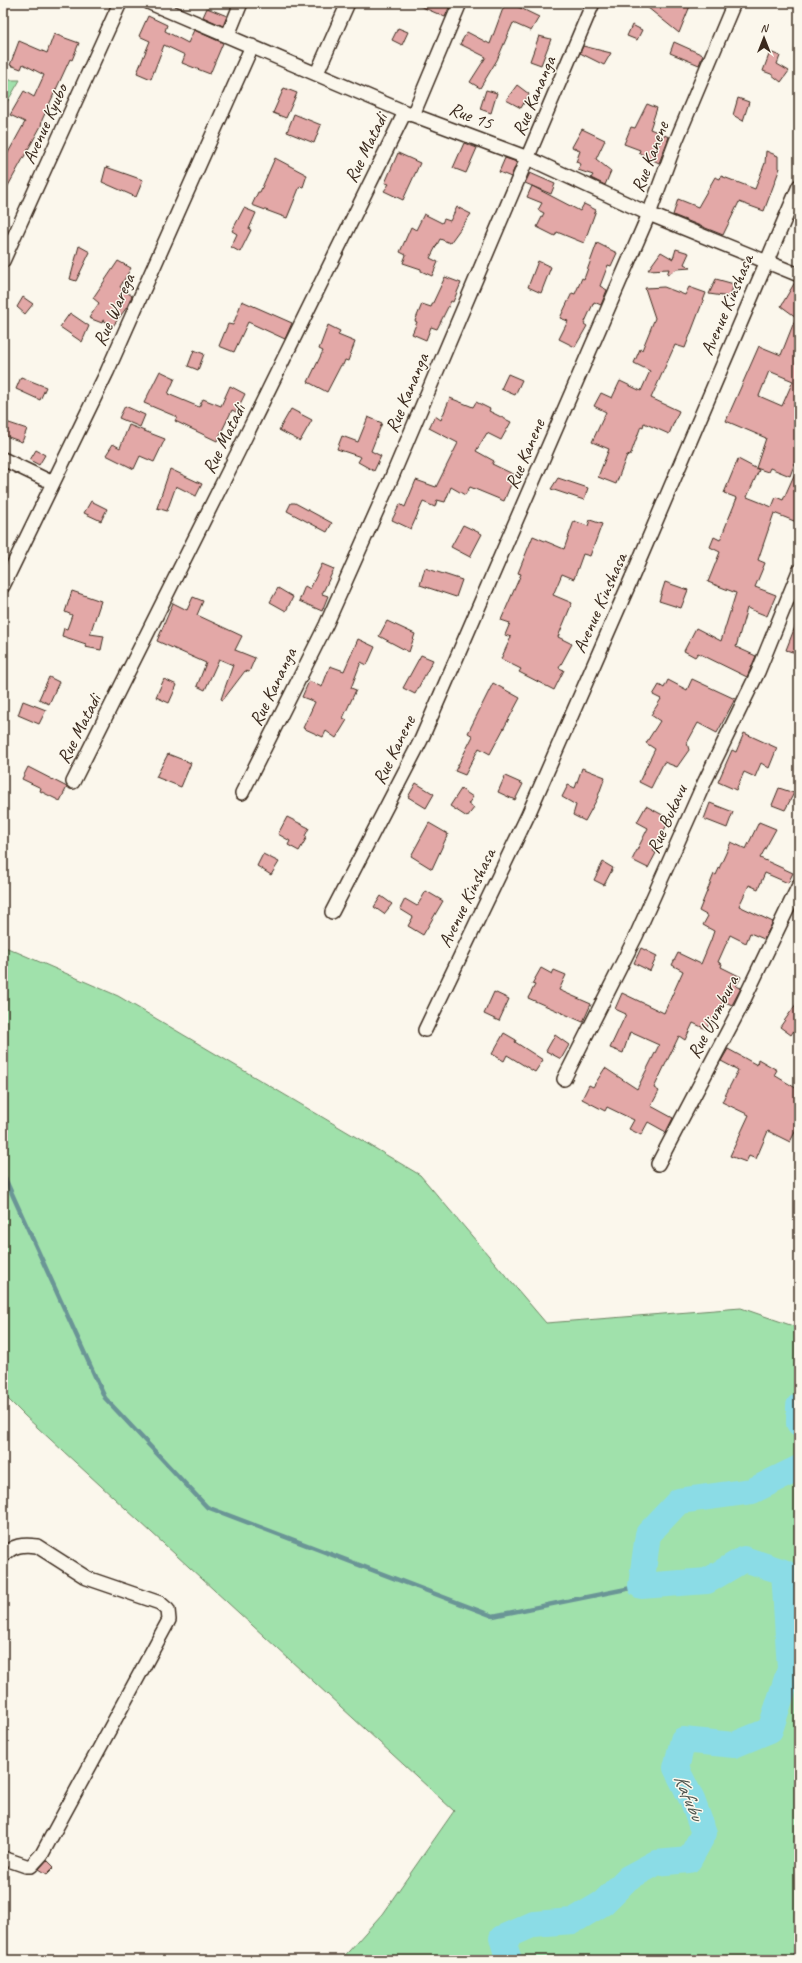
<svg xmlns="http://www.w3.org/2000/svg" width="802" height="1963" font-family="Caveat,sans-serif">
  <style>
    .green { fill: #a0e1ab; stroke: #6e8664 }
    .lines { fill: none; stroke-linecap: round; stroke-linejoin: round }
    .stream { stroke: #6b9596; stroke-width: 4.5 }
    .river { stroke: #8bdce6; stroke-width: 26 }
    .building { fill: #e3a8a7; stroke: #3b2a1e; fill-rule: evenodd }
    .street-casing { stroke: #3b2a1e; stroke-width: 16 }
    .street { stroke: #fbf7ec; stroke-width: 13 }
    .labels { text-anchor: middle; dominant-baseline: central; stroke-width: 3; stroke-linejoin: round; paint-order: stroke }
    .street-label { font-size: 19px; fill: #3b2a1e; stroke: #fbf7ec }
    .water-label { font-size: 20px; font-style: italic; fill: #4f5650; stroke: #fbf7ec }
  </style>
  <rect width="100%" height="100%" fill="#fbf7ec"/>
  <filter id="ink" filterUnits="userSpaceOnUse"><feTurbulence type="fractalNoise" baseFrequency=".025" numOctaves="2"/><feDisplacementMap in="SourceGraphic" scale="8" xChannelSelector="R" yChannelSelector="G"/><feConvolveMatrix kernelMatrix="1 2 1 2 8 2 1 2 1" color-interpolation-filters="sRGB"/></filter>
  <g filter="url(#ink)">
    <path class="green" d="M3,80h17l-17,29z
      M3,946l115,50 302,179 126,148 195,-15 58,20v632h-458l41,-46 72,-103 -429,-395 -22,-22z"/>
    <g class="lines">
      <path class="stream" d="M3,1174l102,224 102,109 286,109 148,-30"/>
      <path class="river" d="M799,1406v17
        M509,1960l-7,-22 32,-14 39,-3 30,-18 25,-25 28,-15 33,-3 15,-27 -12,-33 -16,-32 7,-28 51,5 36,-15 20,-61 -6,-97 -40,-13 -37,22 -66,5 7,-52 31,-33 73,-10 47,-23"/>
    </g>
    <path class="building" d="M413,3h38l-6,14z
      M505,3h5l29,14 -8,14 -18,-8 -16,37 -17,28 -10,-6 16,-25 -26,-13 7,-12 23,12z
      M642,3h27l21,3 -11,27z
      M207,8l20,8 -4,10 -20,-9z
      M148,16l19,9 -2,6 23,12 6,-13 29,13 -13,31 -28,-11 3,-8 -21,-10 -13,34 -14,-6 13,-32 -11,-5z
      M632,25l10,5 -5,10 -10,-4z
      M398,28l10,4 -6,13 -10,-5z
      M54,34l25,9 -7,17 -2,-1 -28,61 -1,6 -38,69v-33l22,-40 -15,-7 14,-24 10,6 10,-22 -21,-11 -2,5 -11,-4 9,-24 28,12z
      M539,36l12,3 -10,26 -11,-4z
      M674,42l29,13 -4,10 -29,-12z
      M583,46l28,7 -7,12 -24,-12z
      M770,52l10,4 -3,8 12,7 -8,11 -10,-8 -8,-3z
      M517,85l12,9 -8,14 -15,-8z
      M284,88l13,5 -11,25 -13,-5z
      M486,90l11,3 -6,20 -11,-4z
      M738,98l11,4 -6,19 -10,-6z
      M647,104l10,4 -7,21 19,8 -10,26 -20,-10 1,-3 -16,-6 7,-17 4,1z
      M294,114l27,11 -7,18 -27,-11z
      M582,129l23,11 -9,19 15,12 -6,14 -14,-7 2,-3 -15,-5 3,-6 -5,-2 4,-11 -8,-4z
      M464,143l13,5 -11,25 -13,-5z
      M766,151l12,5v12h2l-16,43 -25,-9 -16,33 -50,-20 5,-16 20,8 17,-30 5,2 1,-3 34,13 10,-26z
      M398,153l22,10 -17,37 -19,-9 5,-7 -4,-1z
      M275,158l32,17 -4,12 -3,-1 -13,32 -35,-13 6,-13h2z
      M505,158l12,4 -6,15 -12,-5z
      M106,167l37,13 -7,17 -34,-15z
      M530,173l25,11 -4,10 -26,-11z
      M532,186l48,25 4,-7 12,6 -12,33 -27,-11 -2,4 -18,-9 7,-14 -6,-3 4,-7 -15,-6z
      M457,207l14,7 -21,29 -10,-4 -10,19 8,4 -6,14 -11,-5v-2l-18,-6 3,-8 -6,-3 11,-25 5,3 8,-16 18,9 2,-4 6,2z
      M244,208l12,5 -7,16 2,1 -11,22 -9,-5 6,-13 -5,-3z
      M597,243l20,10 -6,13 -3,-1 -8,21 7,4 -6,15 -7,-3 -10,22 3,2 -12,21 -16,-8 9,-18 -8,-3 12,-25 3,1 7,-16 2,1z
      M79,246l11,6 -14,29 -6,-2z
      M676,249l13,4 -5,11 7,4 -14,1 -10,6 2,-6 -21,1 13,-18 12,7z
      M118,261l13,7 -11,19 12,9 -5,11 -14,19 -10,-6 -1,3 -13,-5 10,-15 -6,-5z
      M538,261l13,6 -10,26 -13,-6z
      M445,277l16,6 -8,19 -2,-1 -14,28 -6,-2 -5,13 -14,-6 5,-12 -2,-1 7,-17 9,3z
      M716,279l18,5 -4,13 -21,-3z
      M795,282l4,1v169l-9,24 -20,-8 -2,4 -12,-4 10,-30 -40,-17 33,-75 22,9 15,-38 -15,-11zM769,371l24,10 -11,25 -23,-10z
      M664,287l21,8 4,-8 17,6 -21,55 -10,-3 -24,53 28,13 -10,23 -25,-11 -1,4 -2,-1 -11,30 -3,-1 -11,29 -18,-7 11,-28 -17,-7 14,-30 -12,-6 7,-13 11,5 8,-17 21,10 9,-20 -16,-8 6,-14 2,1 13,-32 -10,-30z
      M23,297l10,7 -8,10 -8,-7z
      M242,301l50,22 -7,16 -37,-17 -14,30 -15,-6 9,-22 5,1z
      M70,313l19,13 -7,16 -22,-15z
      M328,325l12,6 -2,4 17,7 -7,19 -3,-1 -2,5h-2l-14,27 -19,-10 15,-31 -4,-2z
      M194,350l10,4 -6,16 -10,-4z
      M160,371l15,7 -7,16 31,13 4,-8 18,7 9,-20 15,8 -9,18 -4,-2 -15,31 -42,-20 2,-4 -33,-14z
      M508,374l14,6 -7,15 -14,-6z
      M21,377l25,10 -6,13 -24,-11z
      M450,398l23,9 3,-5 14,7 -1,2 22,11 -10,18 -14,-7 -11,18 18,10 -2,3 23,11 -11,26 -34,-14 -5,8 -14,-8 -6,15 -8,-2 -2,7 -12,-5 -12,27 -19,-9 8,-16 5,3 11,-27 20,7 22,-44 -29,-15 6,-12 6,4z
      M125,406l20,9 -5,12 -21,-9z
      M291,409l21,11 -12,21 -21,-11z
      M368,417l14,6 -11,28 10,5 -7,15 -16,-9 3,-5 -24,-8 5,-13 16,6z
      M3,421l24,8 -5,13 -19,-7z
      M129,425l36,14 -11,23 -14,-6 -6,13 -28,-14 7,-11 7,4z
      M36,450l9,5 -6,10 -9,-5z
      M738,459l21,11 -12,27 25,10 4,-10 7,3 16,-36v59l-25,-10 -16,47 7,3 -10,24 21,8 -9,21 -20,-8 -11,39 20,9 -9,21 -49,-24 -3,4 -11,-6 12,-23 25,13 15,-48 -28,-11 12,-30 -10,-5 4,-10 6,3 17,-42 -13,-5z
      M170,469l32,15 -6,12 -20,-10 -9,25 -10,-3z
      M558,478l30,10 -4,12 -33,-11z
      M91,501l16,8 -6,12 -17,-8z
      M291,503h4l37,20 -5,9 -40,-21z
      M590,520l12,4 -12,32 -7,-2 -9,25 -12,-5 -9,21 19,8 -14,34 14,7 -13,24 5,2 -10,20 -35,-18 2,-3 -20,-10 10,-22 -6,-2 5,-12 -9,-3 20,-46 -3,-1 15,-37 31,13 10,-28 14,5z
      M463,525l19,9 -12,23 -19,-10z
      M322,564l12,5 -12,25 6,2 -6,15 -23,-10 6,-15 5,3z
      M425,568l37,12 -6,17 -36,-12z
      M665,582l23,8 -7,18 -22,-7z
      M278,588l15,9 -7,14 -16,-9z
      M72,591l29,10 -11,33 14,2 -3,14 -16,-3 1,-3 -24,-8 2,-8 3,1 5,-14 -7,-3z
      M193,597l10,4 -6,14 45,21 -7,14 20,8 -6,14 -4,-1 -22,29 -2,-1 12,-34 -14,-6 -14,31 -8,-4 9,-23 -49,-22 16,-38 14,7z
      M798,619l1,1v34l-13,-4z
      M387,621l28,13 -6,18 -30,-16z
      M358,639l17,8 -8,18 -6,-3 -10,26 5,2 -13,28 4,2 -11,18 -10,-7 -3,6 -20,-9 12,-26 -13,-5 7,-16 13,6 8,-21 14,5z
      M421,655l12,5 -18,34 -12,-6z
      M49,677l10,5 -10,22 -10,-5z
      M164,679l13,6 -8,18 -13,-6z
      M692,679l43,20 -18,34 -19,-10 -11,20 2,7 -12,17 -13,-5 -13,26 -12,-6 16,-33 -9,-6 14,-22 -9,-6 10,-16 -8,-4 6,-10 5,3 4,-8 19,10z
      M493,683l27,15 -30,56 -11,-6 -14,27 -10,-4 18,-35 -5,-3z
      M23,701l23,9 -7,14 -21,-9z
      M744,733l33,15 -8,20 -8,-5 -6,14 -11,-5 -8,18 -18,-8 14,-32 4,2z
      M168,754l23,9 -10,24 -25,-10z
      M28,767l39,20 -7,14 -20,-10 1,-3 -19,-9z
      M582,768l23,9 -8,22 -12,22 -12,-6 3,-10 -14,-8 6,-12 7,3z
      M505,776l18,8 -8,16 -17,-8z
      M416,783l18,11 -8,14 -18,-11z
      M779,788l15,5 -9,17 -13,-5z
      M461,789l12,8 -5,7 6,4 -7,9 -17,-11z
      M710,803l23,9 -6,16 -23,-9z
      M646,806l24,13 -17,32 3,2 -8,15 -16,-8 16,-32 -11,-6z
      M287,817l22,11 -4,8 2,1 -8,14 -11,-6 2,-4 -12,-7z
      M759,822l17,7 -16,29 33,15 -5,10 -23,-10 -7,16 -9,-4 -10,21 34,16 -9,17 -14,-6 -4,10 -16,-8 -12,27 4,2 -1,3 20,10 -5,9 5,2 -9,17 -9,-4 -11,24 -3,-1 -3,5 -13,-6 -8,17 -6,-4 -25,52 5,3 -8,15 22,12 -7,14 -18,-10 -7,13 -12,-6 5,-9 -27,-13 -2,4 -23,-12 7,-14 4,2 12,-19 32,21 22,-44 -29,-13 -7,21 -13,-5 16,-34 -11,-5 7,-16 42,20 19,-42 -11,-6 6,-12 23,11 10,-24 3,-9 -11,-6 5,-9 -9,-5 15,-37 2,1 15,-33 15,7z
      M429,823l19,11 -16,35 -21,-13z
      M263,854l16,8 -8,13 -14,-9z
      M603,862l10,6 -9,17 -10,-5z
      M426,891l17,10 -20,34 -15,-9 5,-9 -13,-8 5,-10 12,7z
      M381,896l11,8 -8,10 -10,-7z
      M641,948l16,8 -7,15 -16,-8z
      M541,968l11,6 2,-4 12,5 -7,15 32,14 -8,18 -55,-24 7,-13 -3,-1z
      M494,992l15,7 -10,22 -15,-7z
      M799,1000v23l-8,12 -11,-8z
      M504,1033l12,7 -1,2 28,18 -8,12 -28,-17 -3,6 -12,-7z
      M555,1035l14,10 -8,14 -15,-8z
      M728,1049l29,16 1,-6 19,11 -3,5 25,15v34l-9,18 -22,-11 -12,28 -7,-3 -3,6 -16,-6 19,-41 -27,-13 16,-32 -17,-9z
      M47,1860l7,7 -7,7 -8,-5z"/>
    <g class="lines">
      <defs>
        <path id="street" d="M150,3l255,109 123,46 121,56 150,61
          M228,35l13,-32
          M317,73l31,-70
          M413,115l47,-112
          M3,261l117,-258
          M3,459l50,24
          M3,586l104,-214 145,-326
          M73,782l165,-330 167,-340
          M242,793l84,-168 65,-146 202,-476
          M332,912l89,-172 228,-526 27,-73 58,-138
          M425,1030l103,-215 105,-240 166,-389
          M564,1079l72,-143 69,-155 53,-109 41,-101
          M658,1164l81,-154 60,-125
          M3,1556c10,-11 20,-12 34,-10l50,32 73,25 8,7 1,10 -127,234 -11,12h-5l-23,-8"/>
      </defs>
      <use href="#street" class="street-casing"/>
      <use href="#street" class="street"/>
    </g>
  </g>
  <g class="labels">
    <g class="street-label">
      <text transform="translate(534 96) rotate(-67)">Rue Kananga</text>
      <text transform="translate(471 116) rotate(21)">Rue 15</text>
      <text transform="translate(45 124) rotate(-66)">Avenue Kyubo</text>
      <text transform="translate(366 148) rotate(-64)">Rue Matadi</text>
      <text transform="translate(650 157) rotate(-69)">Rue Kanene</text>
      <text transform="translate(727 305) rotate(-67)">Avenue Kinshasa</text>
      <text transform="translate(114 310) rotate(-66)">Rue Warega</text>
      <text transform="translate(407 393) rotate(-67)">Rue Kananga</text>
      <text transform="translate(224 439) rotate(-64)">Rue Matadi</text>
      <text transform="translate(525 454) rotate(-67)">Rue Kanene</text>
      <text transform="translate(600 603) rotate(-66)">Avenue Kinshasa</text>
      <text transform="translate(273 687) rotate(-64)">Rue Kananga</text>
      <text transform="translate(79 729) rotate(-63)">Rue Matadi</text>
      <text transform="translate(394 750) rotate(-64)">Rue Kanene</text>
      <text transform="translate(667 819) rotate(-66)">Rue Bukavu</text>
      <text transform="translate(467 898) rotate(-64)">Avenue Kinshasa</text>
      <text transform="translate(713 1017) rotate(-63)">Rue Ujumbura</text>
    </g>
    <g class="water-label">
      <text transform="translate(689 1797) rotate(67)">Kafubu</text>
    </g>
  </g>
  <rect width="802" height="1963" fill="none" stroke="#fbf7ec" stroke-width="16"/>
  <rect x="8" y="8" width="786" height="1947" fill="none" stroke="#3b2a1e" stroke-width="1.5" filter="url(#ink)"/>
  <g transform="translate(764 38)" stroke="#fbf7ec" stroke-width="3" paint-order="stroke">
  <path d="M0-3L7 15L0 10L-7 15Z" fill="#3b2a1e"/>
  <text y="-6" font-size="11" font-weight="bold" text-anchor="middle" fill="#3b2a1e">N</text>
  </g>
</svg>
